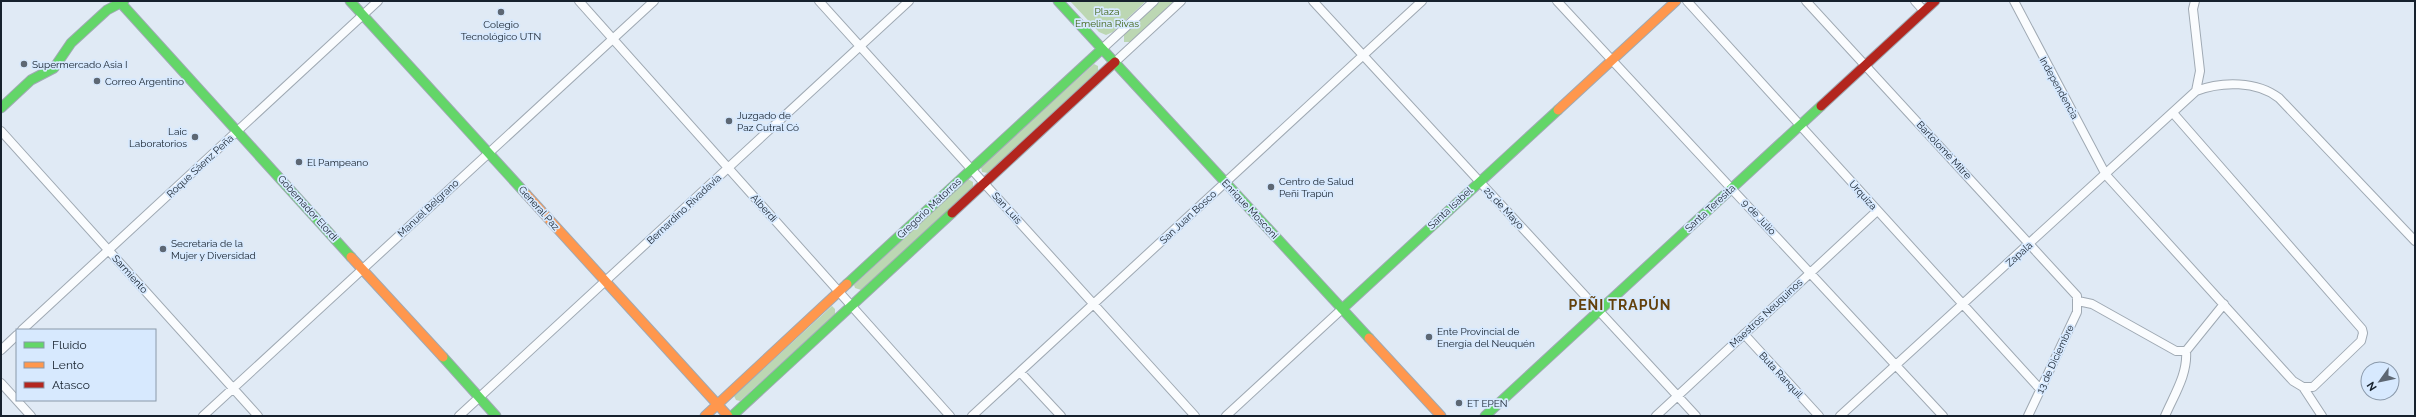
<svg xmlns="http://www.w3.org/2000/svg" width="2416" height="417" font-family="Raleway,sans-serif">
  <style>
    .green { fill: #bcd7b3 }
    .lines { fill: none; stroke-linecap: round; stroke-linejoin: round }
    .street-casing { stroke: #9fa9b3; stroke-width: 10 }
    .fast-casing { stroke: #9fa9b3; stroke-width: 11 }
    .slow-casing { stroke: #9fa9b3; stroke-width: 11 }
    .jam-casing { stroke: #9fa9b3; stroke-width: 11 }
    .street { stroke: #fafcfe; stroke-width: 8 }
    .fast { stroke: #63d668; stroke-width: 9 }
    .slow { stroke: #ff974d; stroke-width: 9 }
    .jam { stroke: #b3261e; stroke-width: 9 }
    .poi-dot { fill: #5d6773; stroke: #d7e9fe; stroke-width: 1.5 }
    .labels { text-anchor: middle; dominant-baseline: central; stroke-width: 3.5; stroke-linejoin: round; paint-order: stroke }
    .park-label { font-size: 10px; fill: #3c6010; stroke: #d7e9fe }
    .poi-label { font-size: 10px; fill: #16212d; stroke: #d7e9fe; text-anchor: start }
    .street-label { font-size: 10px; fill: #16212d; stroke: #d7e9fe }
    .district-label { font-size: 14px; font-weight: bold; letter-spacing: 1px; fill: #63400b; stroke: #d7e9fe }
  </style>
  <rect width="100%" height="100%" fill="#e0eaf5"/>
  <path class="green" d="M1070,1h76l-33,31 -7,3 -7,-3z
    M1160,1h15l-44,41h-7v-7z
    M1094,64l4,2v5l-110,102 -6,-1 -1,-5z
    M968,179l5,3v5l-112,103 -6,-2 -1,-3z
    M832,306l3,3v5l-95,87 -4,-1 -2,-4z"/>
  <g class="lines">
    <defs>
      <path id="street" d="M579,1l371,415
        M819,1l376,415
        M1313,1l383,415
        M1557,1l386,415
        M1687,1l353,388
        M1806,1l271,295v16l-49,104
        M1915,1l9,10
        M2014,1l92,174 187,206 10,6h10l48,-46 2,-8 -1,-4 -189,-216
        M2195,1l-2,8 7,62 -4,20
        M1102,49l52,-48
        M1115,62l66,-61
        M1,131l257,285
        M2078,301l14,3 84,47h10l38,-47
        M22,330l356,-329
        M1744,334l75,82
        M1,350l16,-15
        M1020,372l41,44
        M1,383l30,33
        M2303,387l19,29
        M203,416l451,-415
        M459,416l450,-415
        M972,416l450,-415
        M1226,416l116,-107
        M1656,416l221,-205
        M1840,416l356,-325c26,-10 61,-10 83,7l136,143
        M2165,416c9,-21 23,-42 21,-65"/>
      <path id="fast" d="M119,1l232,256
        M350,1l176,193
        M1058,1l311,337
        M1,108l30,-28 23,-12 17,-25 36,-33 17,-9
        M847,284l255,-235
        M1342,309l216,-199
        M443,357l53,59
        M732,416l220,-203
        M1485,416l336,-310"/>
      <path id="slow" d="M1558,110l118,-109
        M526,194l202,222
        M351,257l92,100
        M1369,338l72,78
        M705,416l142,-132"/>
      <path id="jam" d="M1821,106l114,-105
        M952,213l163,-151"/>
    </defs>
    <use href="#street" class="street-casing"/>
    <use href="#fast" class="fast-casing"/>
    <use href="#slow" class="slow-casing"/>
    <use href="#jam" class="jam-casing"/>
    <use href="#street" class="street"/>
    <use href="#fast" class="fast"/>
    <use href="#slow" class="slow"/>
    <use href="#jam" class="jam"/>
  </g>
  <g class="poi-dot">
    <circle cx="501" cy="12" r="4"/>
    <circle cx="24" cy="64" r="4"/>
    <circle cx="97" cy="81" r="4"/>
    <circle cx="729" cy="121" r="4"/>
    <circle cx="195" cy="137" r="4"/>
    <circle cx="299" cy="162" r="4"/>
    <circle cx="1271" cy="187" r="4"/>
    <circle cx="163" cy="249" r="4"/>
    <circle cx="1429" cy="337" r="4"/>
    <circle cx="1459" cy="403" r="4"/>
  </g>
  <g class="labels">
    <g class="park-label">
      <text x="1107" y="11">Plaza<tspan x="1107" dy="12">Emelina Rivas</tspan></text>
    </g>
    <g class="poi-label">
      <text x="501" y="24" text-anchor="middle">Colegio<tspan x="501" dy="12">Tecnológico UTN</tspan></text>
      <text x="32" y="64">Supermercado Asia I</text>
      <text x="105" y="81">Correo Argentino</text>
      <text x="737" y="115">Juzgado de<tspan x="737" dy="12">Paz Cutral Có</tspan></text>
      <text x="187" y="131" text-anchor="end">Laic<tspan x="187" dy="12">Laboratorios</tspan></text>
      <text x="307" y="162">El Pampeano</text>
      <text x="1279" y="181">Centro de Salud<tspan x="1279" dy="12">Peñi Trapún</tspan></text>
      <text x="171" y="243">Secretaria de la<tspan x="171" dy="12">Mujer y Diversidad</tspan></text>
      <text x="1437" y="331">Ente Provincial de<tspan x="1437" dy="12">Energía del Neuquén</tspan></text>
      <text x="1467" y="403">ET EPEN</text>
    </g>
    <g class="street-label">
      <text transform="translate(2059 88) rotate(61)">Independencia</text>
      <text transform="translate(1944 150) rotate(47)">Bartolomé Mitre</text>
      <text transform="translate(200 166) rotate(-43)">Roque Sáenz Peña</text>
      <text transform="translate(1863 195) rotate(48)">Urquiza</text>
      <text transform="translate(308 208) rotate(48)">Gobernador Elordi</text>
      <text transform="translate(428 208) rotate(-43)">Manuel Belgrano</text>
      <text transform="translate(539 208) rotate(48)">General Paz</text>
      <text transform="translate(764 208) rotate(48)">Alberdi</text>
      <text transform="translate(929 208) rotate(-43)">Gregorio Matorras</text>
      <text transform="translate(1007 208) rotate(48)">San Luis</text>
      <text transform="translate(1450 208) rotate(-43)">Santa Isabel</text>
      <text transform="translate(1504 208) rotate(47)">25 de Mayo</text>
      <text transform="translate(1710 208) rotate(-43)">Santa Teresita</text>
      <text transform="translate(684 209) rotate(-43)">Bernardino Rivadavia</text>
      <text transform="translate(1250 209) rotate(47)">Enrique Mosconi</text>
      <text transform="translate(1188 217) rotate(-43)">San Juan Bosco</text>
      <text transform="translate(1759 217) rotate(47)">9 de Julio</text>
      <text transform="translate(2019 254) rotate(-42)">Zapala</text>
      <text transform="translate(130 274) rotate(48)">Sarmiento</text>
      <text transform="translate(1766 313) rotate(-43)">Maestros Neuquinos</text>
      <text transform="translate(2055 359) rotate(-65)">13 de Diciembre</text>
      <text transform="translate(1781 375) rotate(47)">Buta Ranquil</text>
    </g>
    <g class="district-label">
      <text x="1620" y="305">PEÑI TRAPÚN</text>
    </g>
  </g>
  <rect width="2416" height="417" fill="none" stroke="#16212d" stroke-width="4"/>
  <rect x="16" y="329" width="140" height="72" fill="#d7e9fe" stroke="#8a99aa"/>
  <rect x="24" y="342" width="20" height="6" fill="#63d668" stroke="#8a99aa"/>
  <text x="52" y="349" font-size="12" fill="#16212d">Fluido</text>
  <rect x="24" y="362" width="20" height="6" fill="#ff974d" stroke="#8a99aa"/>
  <text x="52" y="369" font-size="12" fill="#16212d">Lento</text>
  <rect x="24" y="382" width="20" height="6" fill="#b3261e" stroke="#8a99aa"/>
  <text x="52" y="389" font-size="12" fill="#16212d">Atasco</text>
  <g transform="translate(2380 381) rotate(237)"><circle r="19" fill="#d7e9fe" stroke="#8a99aa"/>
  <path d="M0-3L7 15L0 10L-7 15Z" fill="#5d6773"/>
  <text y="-6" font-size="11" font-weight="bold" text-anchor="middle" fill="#16212d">N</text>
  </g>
</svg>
